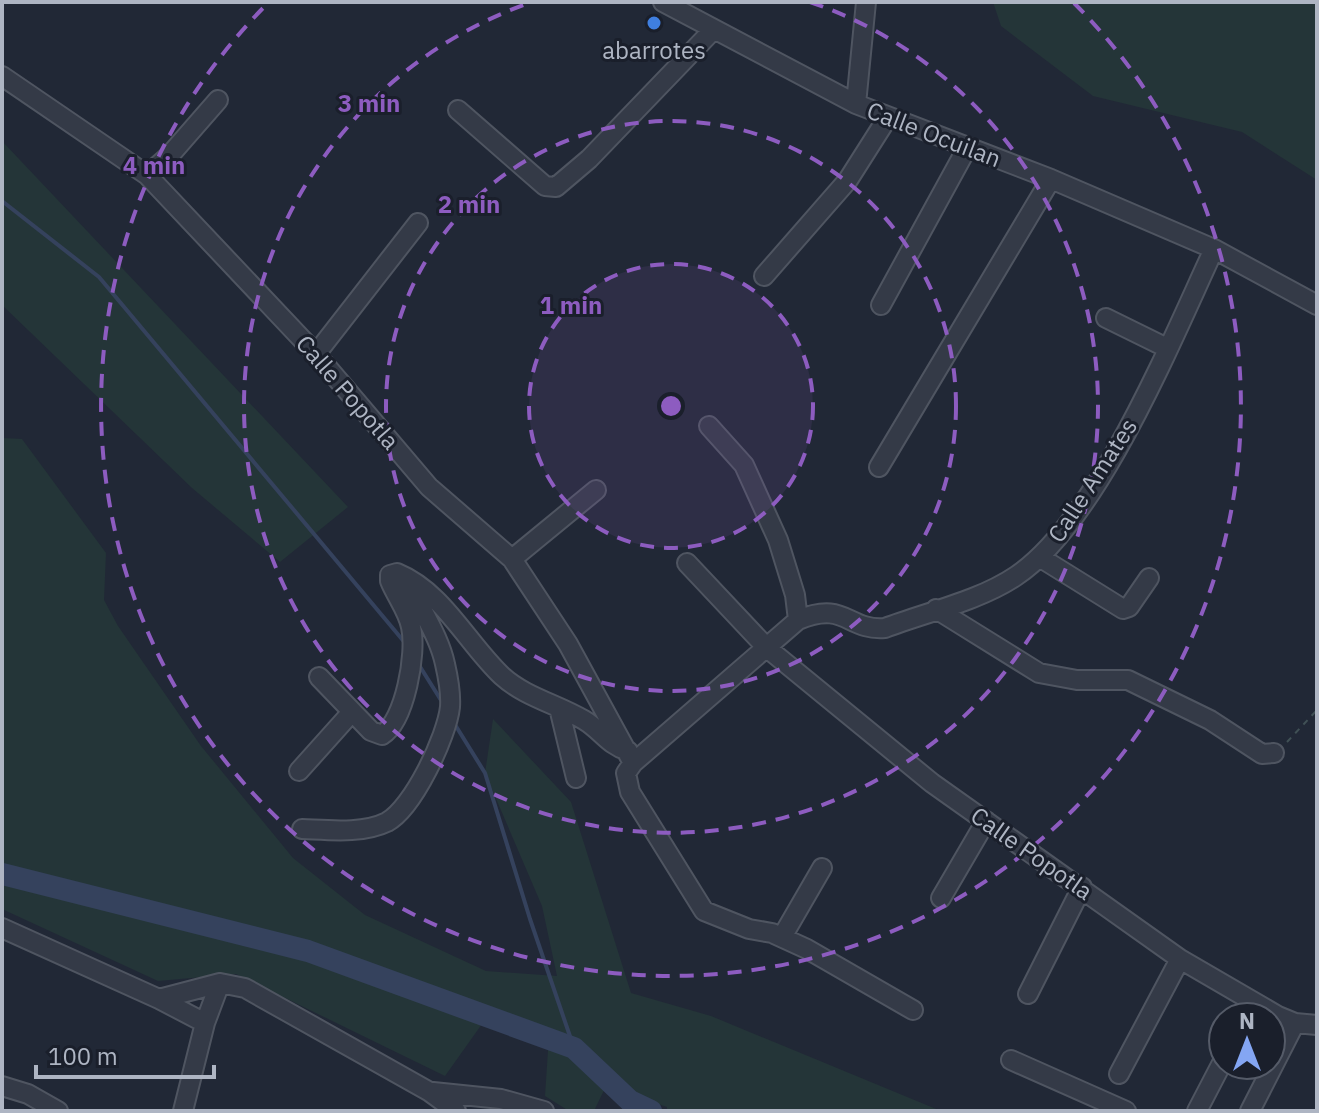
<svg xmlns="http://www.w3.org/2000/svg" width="1319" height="1113" font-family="'IBM Plex Sans',sans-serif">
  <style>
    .green { fill: #243538 }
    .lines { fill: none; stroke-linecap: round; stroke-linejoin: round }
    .stream { stroke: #35425d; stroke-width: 4 }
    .river { stroke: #35425d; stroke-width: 22 }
    .minor-casing { stroke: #4f5561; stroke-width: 22 }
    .path { stroke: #405055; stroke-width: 2; stroke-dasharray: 6 6; stroke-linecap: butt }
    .minor { stroke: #343a47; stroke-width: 18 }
    .ring { fill: none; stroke: #8d5cc0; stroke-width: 4; stroke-dasharray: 14 10 }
    .shop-dot { fill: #3f7fe0; stroke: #1a1f2b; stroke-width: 3 }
    .labels { text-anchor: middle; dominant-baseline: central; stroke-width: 6; stroke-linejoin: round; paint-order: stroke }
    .poi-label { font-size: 24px; fill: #aeb5c3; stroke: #1a1f2b }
    .street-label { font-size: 24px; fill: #aeb5c3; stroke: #1a1f2b }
    .centre { fill: #8d5cc0; stroke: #1a1f2b; stroke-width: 4 }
    .ring-label { font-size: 24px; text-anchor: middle; font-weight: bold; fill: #8d5cc0; stroke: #1a1f2b; stroke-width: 6; stroke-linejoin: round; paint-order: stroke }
  </style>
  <rect width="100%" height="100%" fill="#212836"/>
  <path class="green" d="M993,2h324v178l-75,-48 -149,-36 -92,-70z
    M2,141l346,366 -68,55 -88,-74 -190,-183z
    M2,438l20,1 84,114 -2,47 14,26 83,120 92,112 72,57 121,56 71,5 -15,-70 -57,-133 8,-54 78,83 60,191 80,23 230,95h-274v-4l-61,-21 -12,25h-25l-24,-15 4,-61 -67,-11 -37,52 -209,-102 -78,7 -156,-72z"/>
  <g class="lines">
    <path class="stream" d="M2,201l97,76 307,367
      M419,665l25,40
      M454,723l31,50 45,146 44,129"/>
    <path class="river" d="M2,874l306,77 266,97 56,53 21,10"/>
    <defs>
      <path id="minor" d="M663,2l193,102 195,75 163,70 103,56
        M2,76l145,99 169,179 113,133 83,72 56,85 65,119
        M856,104l10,-102
        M458,110l87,76 11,1 33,-28 125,-130
        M147,175l23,-20 48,-55
        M764,276l84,-96 40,-63
        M881,305l86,-157
        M1106,318l61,30
        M316,354l102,-131
        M709,426l35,39 34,75 17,55 3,25
        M879,467l172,-288
        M1041,558l82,51 6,-2 20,-29
        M512,559l84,-69
        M687,563l80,85 165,135 248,176 98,57 17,7 22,2
        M936,609l103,64 38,7h51l82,40 52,34 12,-1
        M319,677l52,54 11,4c23,-14 35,-82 29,-108 -3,-16 -15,-31 -21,-46v-6l7,-2c46,19 70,70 105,103 23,21 55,28 82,44 17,10 24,25 44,31
        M559,708l17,70
        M299,771l52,-58
        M302,829c26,1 61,5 85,-7 26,-14 60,-86 63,-115 1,-14 -2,-30 -5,-43 -6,-29 -26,-56 -37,-84
        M941,898l45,-77
        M2,928l157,71 61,-16 25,5 185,104 26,19
        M782,937l40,-69
        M1028,994l54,-107
        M159,999l46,24
        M913,1010l-106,-61 -35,-16 -23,-4 -45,-18 -74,-119 -4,-19 7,-10 165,-143c48,-20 49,11 87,8 42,-16 94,-27 131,-52 82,-55 155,-235 198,-327
        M1011,1060l115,51
        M1119,1074l61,-115
        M2,1086l26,8 30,17
        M433,1092l68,7 43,12
        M183,1111l22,-88 15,-40
        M1197,1111l26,-50
        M1250,1111l45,-88"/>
    </defs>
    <use href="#minor" class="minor-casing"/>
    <path class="path" d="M1287,742l30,-32"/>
    <use href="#minor" class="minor"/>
  </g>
  <circle cx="671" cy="406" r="142" fill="#8d5cc0" fill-opacity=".12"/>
  <g class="ring">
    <circle cx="671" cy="406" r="142"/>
    <circle cx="671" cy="406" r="285"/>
    <path d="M810 2A427 427 0 1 1 532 2"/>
    <path d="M1074 3A570 570 0 1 1 268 3"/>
  </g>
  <circle class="shop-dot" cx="654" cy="23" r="8"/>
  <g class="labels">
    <g class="poi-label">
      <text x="654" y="50">abarrotes</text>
    </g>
    <g class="street-label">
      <text transform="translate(934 134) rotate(21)">Calle Ocuilan</text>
      <text transform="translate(348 392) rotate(49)">Calle Popotla</text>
      <text transform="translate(1092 480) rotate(-57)">Calle Amates</text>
      <text transform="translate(1032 853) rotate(35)">Calle Popotla</text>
    </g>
  </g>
  <circle cx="671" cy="406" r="12" class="centre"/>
  <g class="ring-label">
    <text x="369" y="112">3 min</text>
    <text x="154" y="174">4 min</text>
    <text x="469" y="213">2 min</text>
    <text x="571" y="314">1 min</text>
  </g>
  <rect width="1319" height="1113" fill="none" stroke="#aeb5c3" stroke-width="8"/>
  <g transform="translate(1247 1041)"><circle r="38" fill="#1a1f2b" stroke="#555b68" stroke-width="2"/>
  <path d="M0-6L14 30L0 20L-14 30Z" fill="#84a6f3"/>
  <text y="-12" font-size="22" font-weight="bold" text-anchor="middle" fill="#aeb5c3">N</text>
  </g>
  <path d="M36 1065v12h178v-12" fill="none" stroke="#aeb5c3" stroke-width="4"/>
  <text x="48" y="1065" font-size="24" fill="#aeb5c3" stroke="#1a1f2b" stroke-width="6" paint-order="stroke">100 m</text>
</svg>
